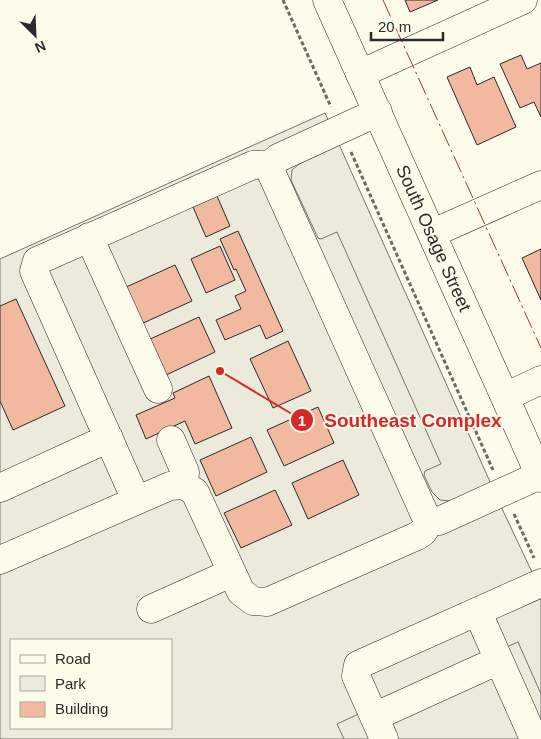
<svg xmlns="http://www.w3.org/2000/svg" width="541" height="739" font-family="Arial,sans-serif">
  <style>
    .green { fill: #ecebdb; stroke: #74746e; fill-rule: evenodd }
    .parking { fill: #eceadb; stroke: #74746e }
    .building { fill: #f2b8a0; stroke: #2b2b2b }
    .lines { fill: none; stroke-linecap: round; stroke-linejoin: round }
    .minor-casing { stroke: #2b2b2b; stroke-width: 29 }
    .major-casing { stroke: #2b2b2b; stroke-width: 29 }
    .path { stroke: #6a6964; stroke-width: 3; stroke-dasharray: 4 2.5; stroke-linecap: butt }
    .minor { stroke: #fdfbea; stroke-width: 28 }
    .major { stroke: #fdfbea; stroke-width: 28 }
    .power { stroke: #c62828; stroke-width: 1; stroke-dasharray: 18 4 2.5 4; stroke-linecap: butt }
    .labels { text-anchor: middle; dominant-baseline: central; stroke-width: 4; stroke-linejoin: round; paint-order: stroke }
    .street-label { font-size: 18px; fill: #2b2b2b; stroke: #fdfbea }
    .leader { fill: none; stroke: #d62828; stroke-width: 2 }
    .callout-dot { fill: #d62828; stroke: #fdfbea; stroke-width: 2 }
    .mark-label { font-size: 15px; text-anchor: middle; font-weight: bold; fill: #fff }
    .callout-label { font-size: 19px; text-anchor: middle; font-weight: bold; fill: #d62828; stroke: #fdfbea; stroke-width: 4; stroke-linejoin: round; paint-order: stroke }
  </style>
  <rect width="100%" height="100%" fill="#fdfbea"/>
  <path class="green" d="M325,113l179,400 37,78v148h-541v-480zM11,640h160v88h-160z"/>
  <path class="parking" d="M329,122l10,23 -40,19 -7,6 -1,10 27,58 3,1 16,-7 104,232 -16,7 -1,4 8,17 8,8 11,1 -27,40 -172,-384z
    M518,642l23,52v45h-197l-7,-15 92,-43z"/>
  <path class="building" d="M405,0h33l-28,12z
    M521,55l6,14 14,-6v54l-7,-15 -14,6 -20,-44z
    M470,67l7,18 17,-8 22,50 -39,18 -30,-68z
    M217,196l13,30 -24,11 -13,-30z
    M238,231l45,100 -17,8 -6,-14 -35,15 -9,-20 25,-11 -6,-13 11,-5 -10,-22 -2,1 -14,-31z
    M220,246l15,34 -29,13 -15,-34z
    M541,249v51l-19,-42z
    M175,265l17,36 -51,23 -17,-36z
    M16,299l49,107 -52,24 -13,-29v-95z
    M199,317l16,35 -51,24 -16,-36z
    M288,341l23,50 -38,17 -23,-49z
    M209,376l23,52 -37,16 -10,-23 -39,18 -10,-24 39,-17 -2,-5z
    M318,407l16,36 -50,23 -17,-36z
    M251,437l16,35 -51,24 -16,-36z
    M343,460l16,35 -51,24 -16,-36z
    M275,490l17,35 -51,23 -17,-35z"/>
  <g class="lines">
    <defs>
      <path id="minor" d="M360,74l163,-74
        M378,112l-100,46 -7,6v8l154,343 5,6h9l101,-46
        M433,233l108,-48
        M89,237l69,152
        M505,397l36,-17
        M171,440l14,32 -1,13
        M0,488l109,-50
        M136,500l-102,-229 3,-10 216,-96 18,-1
        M0,560l170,-74 14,-1 11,7 46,100 12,9 14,1 150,-66 6,-4 7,-11
        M151,609l80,-36
        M478,613l56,126
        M374,717l125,-57
        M384,739l-28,-63 2,-11 183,-82"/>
      <g id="major">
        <path id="s1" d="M327,0l214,478"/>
      </g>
    </defs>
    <use href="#minor" class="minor-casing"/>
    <use href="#major" class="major-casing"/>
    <path class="path" d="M283,0l48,107
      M351,152l142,318
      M514,514l20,44"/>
    <use href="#minor" class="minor"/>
    <use href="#major" class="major"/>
    <path class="power" d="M383,0l158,348"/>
  </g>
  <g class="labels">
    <g class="street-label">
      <text stroke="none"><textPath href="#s1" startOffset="261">South Osage Street</textPath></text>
    </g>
  </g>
  <path class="leader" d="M220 371L302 420"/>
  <g class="callout-dot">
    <circle cx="220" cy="371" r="5"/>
    <circle cx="302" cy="420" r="12"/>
  </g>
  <g class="mark-label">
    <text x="302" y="426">1</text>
  </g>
  <g class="callout-label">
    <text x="413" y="427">Southeast Complex</text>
  </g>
  <rect x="10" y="639" width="162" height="90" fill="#fdfbea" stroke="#a9a89e"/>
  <rect x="20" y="655" width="25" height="8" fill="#fdfbea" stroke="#a9a89e"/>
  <text x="55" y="664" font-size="15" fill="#2b2b2b">Road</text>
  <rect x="20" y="676" width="25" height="15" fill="#ecebdb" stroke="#a9a89e"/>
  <text x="55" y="689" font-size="15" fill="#2b2b2b">Park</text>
  <rect x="20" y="702" width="25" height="15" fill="#f2b8a0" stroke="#a9a89e"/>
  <text x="55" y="714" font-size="15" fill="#2b2b2b">Building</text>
  <g transform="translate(35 35) rotate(156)" stroke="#fdfbea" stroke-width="4" paint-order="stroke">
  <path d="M0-4L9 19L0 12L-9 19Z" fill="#2b2b2b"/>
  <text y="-8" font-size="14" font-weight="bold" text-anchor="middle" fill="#2b2b2b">N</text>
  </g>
  <path d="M371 32v8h72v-8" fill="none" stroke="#2b2b2b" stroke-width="2.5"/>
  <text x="378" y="32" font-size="15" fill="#2b2b2b" stroke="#fdfbea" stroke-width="4" paint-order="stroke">20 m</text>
</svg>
